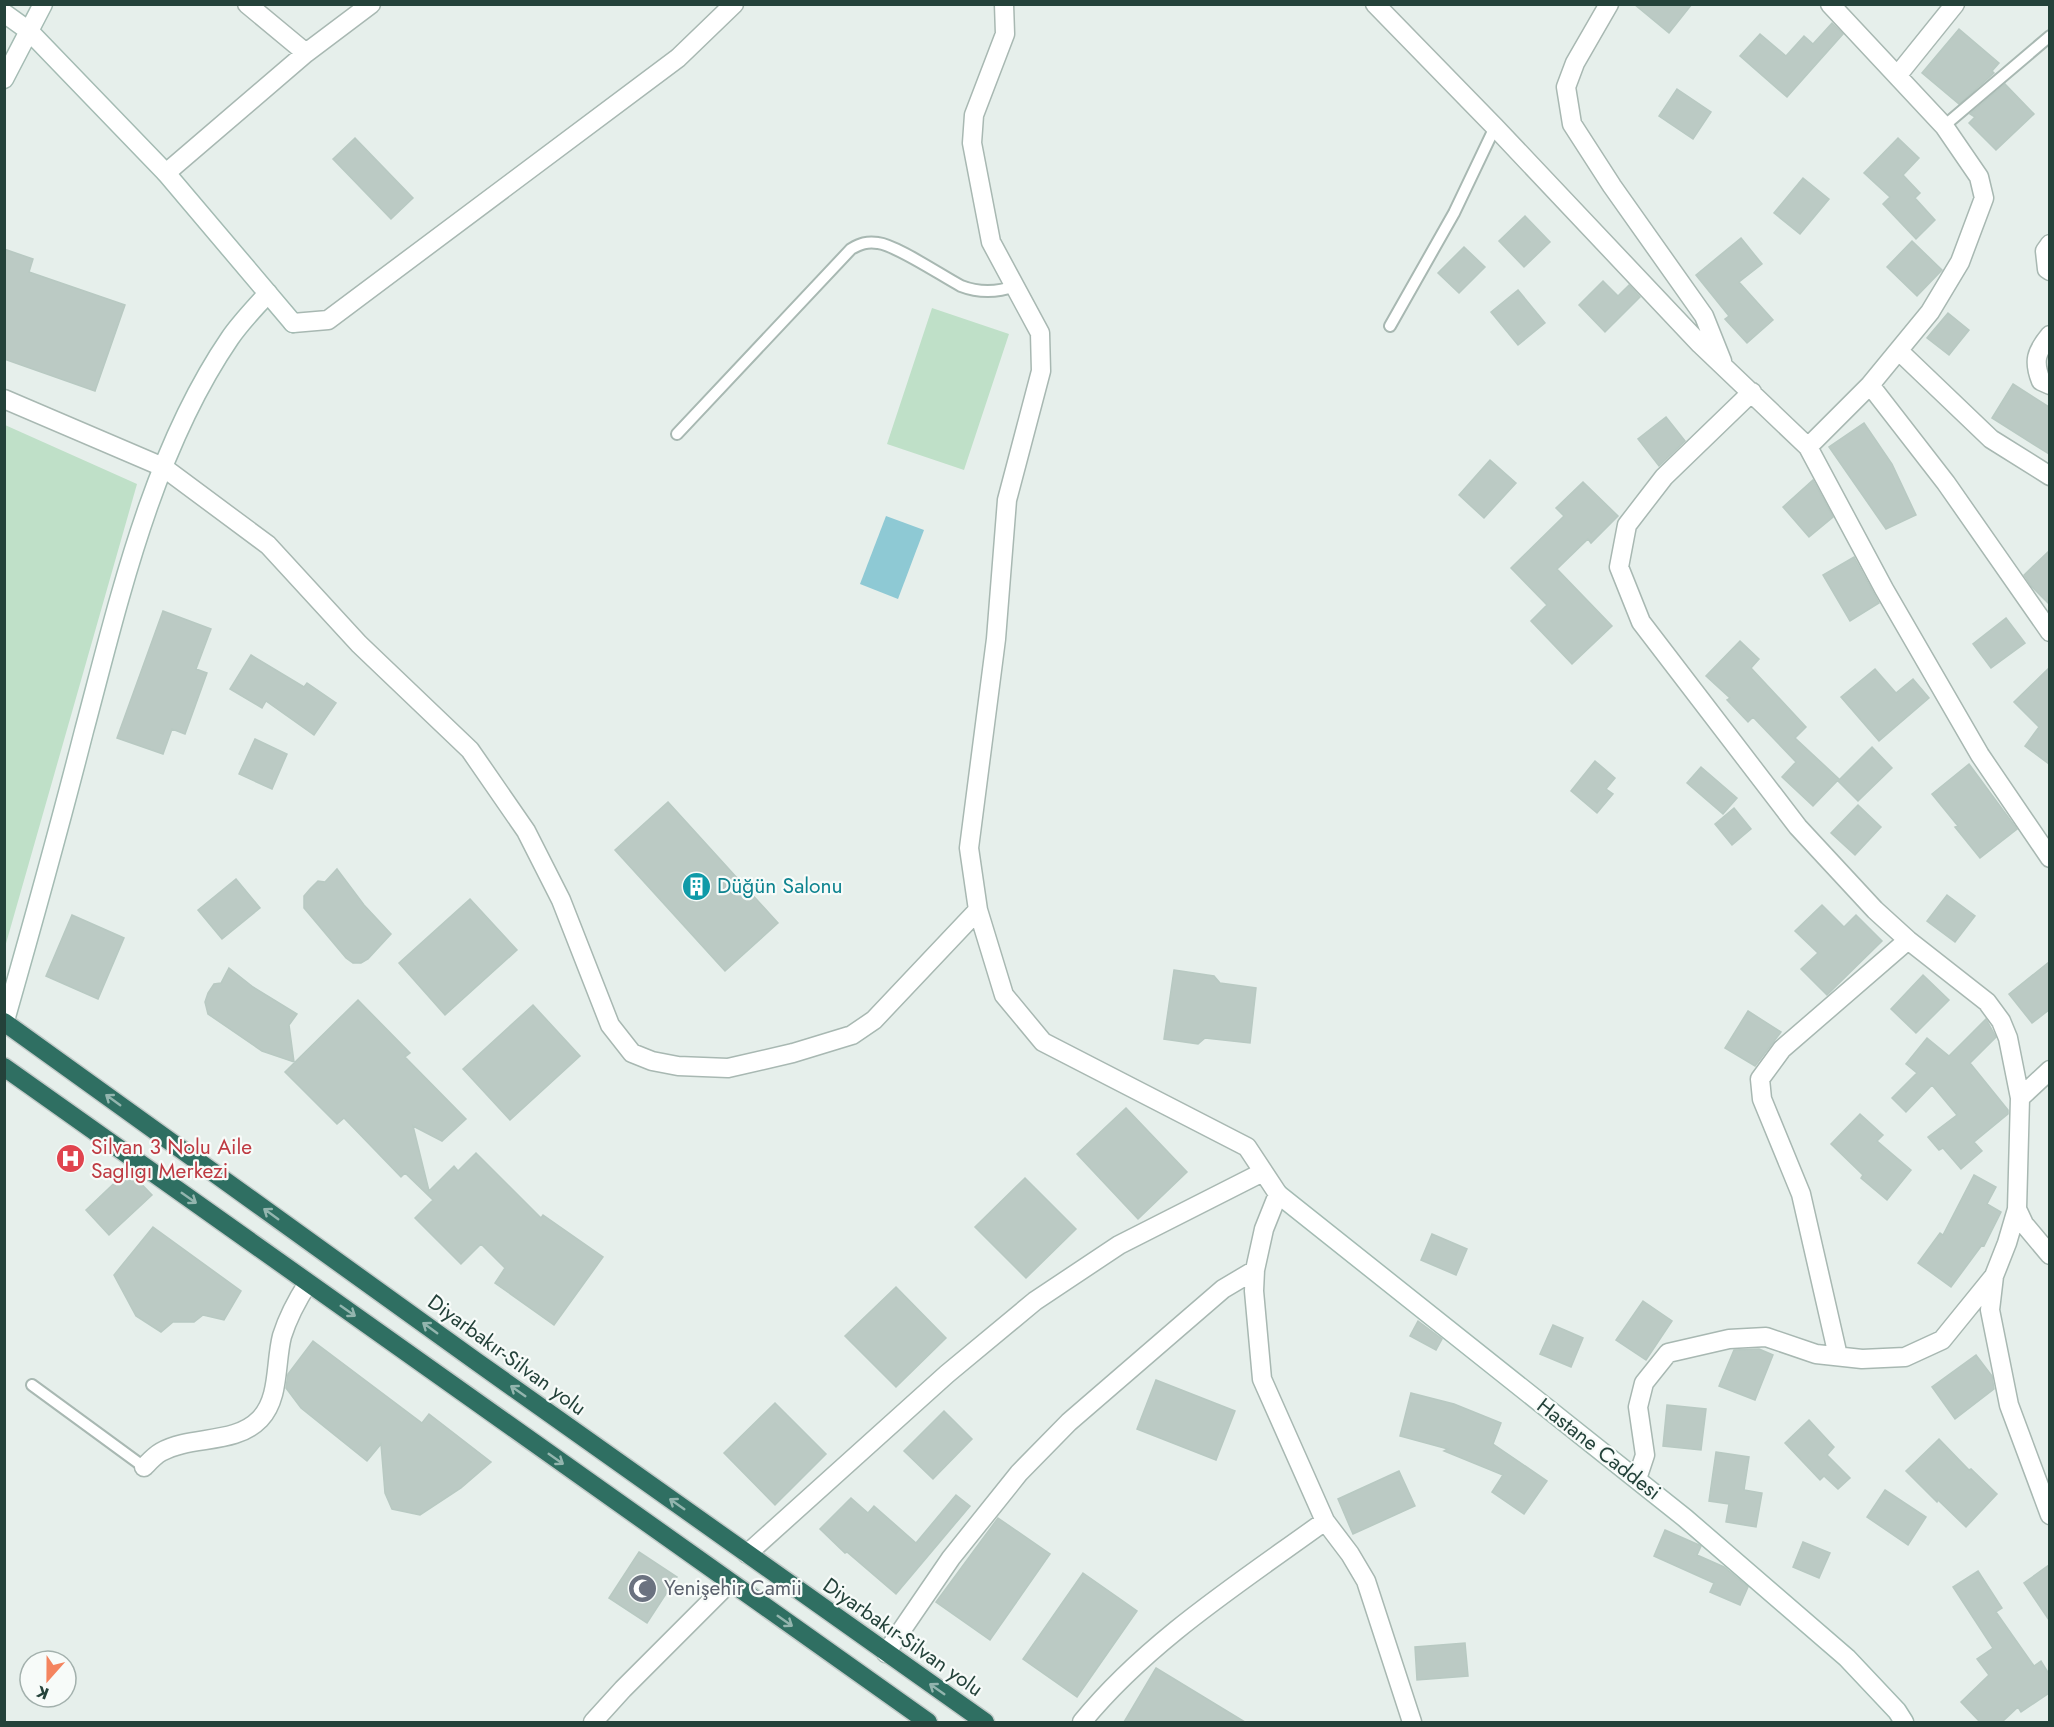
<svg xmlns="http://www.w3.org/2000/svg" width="2054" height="1727" font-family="Jost,sans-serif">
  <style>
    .green { fill: #bfe0c8 }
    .water { fill: #8ec9d4 }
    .building { fill: #bbcac4; stroke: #b8c9c2; stroke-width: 1.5 }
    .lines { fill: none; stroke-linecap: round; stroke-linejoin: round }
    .lane-casing { stroke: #a8b8b2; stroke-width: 14 }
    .street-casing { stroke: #a8b8b2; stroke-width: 21 }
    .secondary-casing { stroke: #a4bbb3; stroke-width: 21 }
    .highway-casing { stroke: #c2cac8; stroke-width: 21 }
    .lane { stroke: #fff; stroke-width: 10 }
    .street { stroke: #fff; stroke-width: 18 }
    .secondary { stroke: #fff; stroke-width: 18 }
    .highway { stroke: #2f6f62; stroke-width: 18 }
    .oneway { stroke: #93b5ae }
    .labels { text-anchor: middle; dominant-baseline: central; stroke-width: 4.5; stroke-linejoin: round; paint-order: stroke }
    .culture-label { font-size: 21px; fill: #0d838f; stroke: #f7fbf9; text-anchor: start }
    .health-label { font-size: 21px; fill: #be3a42; stroke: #f7fbf9; text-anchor: start }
    .street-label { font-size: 21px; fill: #24423a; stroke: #f7fbf9 }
    .worship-label { font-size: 21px; fill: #5b616d; stroke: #f7fbf9; text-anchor: start }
  </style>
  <rect width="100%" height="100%" fill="#e6efeb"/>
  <path class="green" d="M932,308l77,26 -45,136 -77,-26z
    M5,425l132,59 -132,463z"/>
  <path class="water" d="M886,516l38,14 -26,69 -38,-15z"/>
  <path class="building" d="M1634,4h58l-23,29z
    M1832,23l11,11 -56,63 -47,-41 20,-22 26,22 18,-20 9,8z
    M1959,29l40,34 -7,8 2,2 -35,31 -37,-31z
    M2005,84l29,30 -38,36 -27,-27 6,-6 -5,-3z
    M1677,89l34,23 -18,27 -34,-23z
    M355,138l58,60 -22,21 -58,-60z
    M1898,138l21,20 -16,17 17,18 -5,5 20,22 -19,19 -33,-35 7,-7 -26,-24z
    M1803,178l26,21 -29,35 -26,-21z
    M1525,216l25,26 -26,25 -25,-26z
    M1741,238l21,26 -23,18 34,38 -26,23 -22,-24 4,-3 -33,-41z
    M1912,241l30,29 -25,26 -30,-29z
    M1464,247l21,20 -26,26 -21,-20z
    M4,249l29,10 -4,13 96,33 -30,86 -91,-32z
    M1603,281l15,15 11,-11 11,12 -35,35 -26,-27z
    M1518,290l27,33 -27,22 -27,-33z
    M1948,313l21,17 -20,25 -22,-17z
    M2013,384l36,23v47l-57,-36z
    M1666,417l19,24 -26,25 -21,-27z
    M1864,423l28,41 24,51 -30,14 -57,-82z
    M1490,460l26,23 -32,35 -25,-23z
    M1813,480l20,37 -24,20 -26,-30z
    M1583,482l35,34 -27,27 -3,-4 -31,30 55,57 -40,38 -41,-43 16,-16 -36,-37 53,-52 -8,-8z
    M2049,551v53l-17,-17 -8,-12z
    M1854,557l25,46 -29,18 -27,-46z
    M163,611l48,18 -15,40 11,4 -22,61 -13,-5 -9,25 -46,-16z
    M2006,618l19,25 -34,25 -18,-24z
    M1740,641l19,18 -8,9 55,59 -11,11 44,41 -26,27 -31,-29 14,-15 -43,-45 -5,5 -21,-22 3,-2 -24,-22z
    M251,655l53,32 3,-4 29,20 -22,32 -48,-34 -4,7 -32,-19z
    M2049,668v96l-24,-18 14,-19 -25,-25z
    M1875,669l21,24 17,-14 16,19 -50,43 -38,-44z
    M255,739l32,15 -15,35 -33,-15z
    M1872,747l20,21 -34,33 -20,-20z
    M1595,761l20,17 -9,11 7,5 -16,19 -26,-22z
    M1969,764l48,65 -37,29 -25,-31 3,-1 -26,-32z
    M1701,767l36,31 -14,16 -36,-31z
    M668,802l110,121 -53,48 -110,-121z
    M1858,805l23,22 -26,28 -24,-22z
    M1734,808l17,21 -19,16 -17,-21z
    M337,869l27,36 27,29 -23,25 -7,4h-8l-7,-5 -42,-50v-12l6,-7 8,-8 7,1z
    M236,879l24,29 -38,31 -24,-29z
    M1947,895l28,21 -20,26 -28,-21z
    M470,899l47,51 -72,65 -46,-52z
    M1822,905l22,22 12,-12 26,26 -55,54 -26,-26 17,-16 -23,-22z
    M72,915l52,23 -26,61 -52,-23z
    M2049,962v48l-17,13 -23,-29z
    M229,968l24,19 44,27 -8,11 5,37 -32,-11 -54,-37 -3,-12 3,-9 6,-9 7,-1z
    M1174,970l40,6 6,7 36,5 -6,55 -45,-5 -7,6 -34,-5z
    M1923,975l26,25 -33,33 -25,-24z
    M358,1000l52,53 -5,4 61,62 -24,22 -29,-15 16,65 25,-25 4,5 18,-18 65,65 2,-3 60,42 -49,68 -59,-42 10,-15 -24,-24 -20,20 -46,-46 18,-18 -28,-27 -4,4 -57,-59 -7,6 -52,-52z
    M533,1005l47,51 -70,64 -47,-51z
    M1748,1011l33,21 -26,34 -30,-18z
    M1986,1019l10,18 -26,26 38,47v4l-34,28 8,9 -21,18 -18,-21 -4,2 -11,-13 29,-22 -25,-30 -26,27 -14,-14 25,-25 -11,-9 21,-26 22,18z
    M1126,1108l61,64 -49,47 -61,-65z
    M1860,1114l23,21 -6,6 34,29 -24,30 -26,-22 2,-3 -32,-31z
    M128,1170l24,25 -43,40 -23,-25z
    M1974,1175l22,12 -9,17 14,8 -17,34 -2,-1 -31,42 -33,-24 22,-30 3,2z
    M1025,1178l51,51 -50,49 -51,-51z
    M153,1227l88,64 -17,29 -21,-5 -9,7h-21l-12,10 -25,-16 -22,-41z
    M1432,1234l35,15 -11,26 -35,-15z
    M896,1287l50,51 -50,49 -51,-51z
    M1643,1301l29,20 -26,39 -30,-20z
    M1418,1321l24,18 -6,11 -26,-14z
    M1553,1325l30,13 -12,29 -31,-13z
    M313,1341l109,82 7,-9 62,48 -30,26 -41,27 -28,-6 -7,-16 -4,-49 -14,17 -66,-53 -15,-20 2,-14z
    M1759,1349l14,6 -18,45 -36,-14 15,-36z
    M1976,1355l16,21 2,13 -39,30 -23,-32z
    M1156,1380l79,31 -19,49 -79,-31z
    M1411,1393l43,11 47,19 -8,21 54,37 -23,33 -32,-22 11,-17 -59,-24 4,-2 -48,-13z
    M775,1403l51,51 -51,51 -51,-52z
    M1667,1405l39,4 -5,41 -38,-4z
    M944,1411l28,28 -39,40 -29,-28z
    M1809,1420l25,27 -7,8 23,23 -12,11 -14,-13 -4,4 -35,-37z
    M1939,1439l30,31 2,-1 26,25 -31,33 -28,-27 -1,2 -31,-31z
    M1716,1452l33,5 -5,33 18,3 -6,34 -30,-5 3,-18 -20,-3z
    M1399,1471l16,35 -62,28 -15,-35z
    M1885,1490l41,27 -18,28 -41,-28z
    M956,1495l14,11 -74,88 -49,-42 -2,1 -25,-24 31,-31 17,15 6,-7 42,37z
    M998,1518l52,36 -60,86 -54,-38z
    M1665,1530l34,15 2,1 -4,9 27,12 24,20 -8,18 -30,-13 4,-9 -60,-27z
    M1803,1542l27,11 -11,25 -26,-11z
    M639,1552l38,25 -30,46 -38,-25z
    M2049,1565v55l-25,-37z
    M1978,1571l24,37 -6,4 38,54 7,-5 8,13v19l-28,19 -3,-5 -16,15h-22l-19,-20 28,-27 -12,-16 16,-11 -40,-61z
    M1083,1573l54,38 -60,86 -54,-38z
    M1465,1643l3,33 -51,4 -2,-33z
    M1156,1668l89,54h-121z"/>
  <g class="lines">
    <defs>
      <path id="lane" d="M1944,126l106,-90
        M1390,326l64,-113 41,-86
        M677,434l174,-185c9,-5 16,-8 27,-6 18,2 64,33 83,43 18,7 35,7 54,0
        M32,1385l112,82"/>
      <path id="street" d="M247,4l59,49
        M1004,4l1,30 -31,81 -2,28 19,99 49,91 1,38 -34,129 -11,139 -27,209 9,62 26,85 39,47 204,105 31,47 -14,35 -9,41 -1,21 8,88 63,142 25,33 16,27 46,141
        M1375,4l120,123 205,217 108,103 76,142 96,166 70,103
        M1609,4l-34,59 -9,24 6,37 40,62 92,130 18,45
        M1897,76l58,-72
        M166,173l140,-120 65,-49
        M2050,244l-5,7 2,18 3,2
        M293,323l35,-3 350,-262 56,-54
        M2050,335c-14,17 -17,26 -9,46l9,4
        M1899,351l92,88 59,37
        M1870,385l76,98 104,149
        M1752,392l-88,85 -37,48 -8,42 22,55 157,205 77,83 33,30 79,62 14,19 7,17 12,60 -3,111 -10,34 -13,33 -4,34 19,95 41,110
        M4,399l159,68 105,78 91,99 111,106 56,81 35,69 49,125 22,28 20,8 26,5 50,2 65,-15 59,-18 22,-15 104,-110
        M1808,447l62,-62 60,-73 30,-50 24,-64 -5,-21 -35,-51 -114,-122
        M2020,1098l30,-28
        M2017,1209l7,15 26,31
        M1838,1356l-37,-162 -39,-95 -2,-20 22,-30 126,-109
        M144,1467c5,-5 10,-11 17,-15 30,-17 74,-7 99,-33 20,-21 15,-56 22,-83 6,-19 15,-36 26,-53
        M1637,1479l8,-24 -7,-48 6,-24 24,-30 61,-14 37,-2 50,17 46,5 43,-2 37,-17 52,-64
        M747,1554l200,-180 88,-73 84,-56 144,-73
        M886,1653l65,-95 68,-85 50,-51 154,-133 32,-19
        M593,1722l30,-33 107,-107
        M1082,1722c66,-81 159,-140 243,-201"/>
      <path id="secondary" d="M4,13l25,18 137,142 127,150
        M4,79l39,-75
        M4,1024c28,-98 55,-195 80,-293 35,-131 68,-279 146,-393 11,-16 25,-30 38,-45
        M1278,1194l407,324 162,140 50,53 7,11"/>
      <path id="highway" d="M4,1022l473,340 508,360
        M4,1067l924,655"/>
    </defs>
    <use href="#lane" class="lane-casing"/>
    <use href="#street" class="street-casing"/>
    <use href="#secondary" class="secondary-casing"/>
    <use href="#highway" class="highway-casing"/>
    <use href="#lane" class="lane"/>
    <use href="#street" class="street"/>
    <use href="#secondary" class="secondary"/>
    <use href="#highway" class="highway"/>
  </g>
  <defs><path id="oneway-shaft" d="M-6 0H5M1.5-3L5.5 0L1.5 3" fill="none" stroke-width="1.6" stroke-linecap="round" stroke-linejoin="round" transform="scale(1.5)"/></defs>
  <g class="oneway">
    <use href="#oneway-shaft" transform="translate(113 1100) rotate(-144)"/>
    <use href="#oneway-shaft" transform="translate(189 1198) rotate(35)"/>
    <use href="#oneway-shaft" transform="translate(271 1214) rotate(-144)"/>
    <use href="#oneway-shaft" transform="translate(348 1311) rotate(35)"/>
    <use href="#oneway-shaft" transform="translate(430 1328) rotate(-144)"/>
    <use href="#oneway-shaft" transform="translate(518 1391) rotate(-145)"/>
    <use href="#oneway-shaft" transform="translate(556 1459) rotate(35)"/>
    <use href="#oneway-shaft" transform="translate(677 1504) rotate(-145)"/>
    <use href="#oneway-shaft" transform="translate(785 1621) rotate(35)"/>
    <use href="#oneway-shaft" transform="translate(937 1689) rotate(-145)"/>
  </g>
  <defs>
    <symbol id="building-disc" viewBox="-11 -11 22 22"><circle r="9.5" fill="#0f9aa8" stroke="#f7fbf9"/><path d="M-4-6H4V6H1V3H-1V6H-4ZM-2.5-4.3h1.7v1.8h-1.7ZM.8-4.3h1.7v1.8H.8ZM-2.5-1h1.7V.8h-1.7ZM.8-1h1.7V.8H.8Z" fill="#fff"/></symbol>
    <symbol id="hospital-disc" viewBox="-11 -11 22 22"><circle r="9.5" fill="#e0444e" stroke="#f7fbf9"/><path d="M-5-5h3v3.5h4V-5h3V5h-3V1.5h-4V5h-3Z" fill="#fff"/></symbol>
    <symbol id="mosque-disc" viewBox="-11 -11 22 22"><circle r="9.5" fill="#6b7280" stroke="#f7fbf9"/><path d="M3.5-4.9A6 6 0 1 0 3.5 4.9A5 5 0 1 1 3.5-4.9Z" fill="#fff"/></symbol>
  </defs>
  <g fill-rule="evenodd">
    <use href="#building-disc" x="680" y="870" width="33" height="33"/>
    <use href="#hospital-disc" x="54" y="1142" width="33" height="33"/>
    <use href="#mosque-disc" x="626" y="1572" width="33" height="33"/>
  </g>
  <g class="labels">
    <g class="culture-label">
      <text x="717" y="886">Düğün Salonu</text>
    </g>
    <g class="health-label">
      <text x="91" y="1147">Silvan 3 Nolu Aile<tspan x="91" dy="24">Saglıgı Merkezi</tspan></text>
    </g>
    <g class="street-label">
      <text transform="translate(507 1355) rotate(36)">Diyarbakır-Silvan yolu</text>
      <text transform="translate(1599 1449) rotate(38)">Hastane Caddesi</text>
      <text transform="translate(903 1637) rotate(35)">Diyarbakır-Silvan yolu</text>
    </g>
    <g class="worship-label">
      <text x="664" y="1588">Yenişehir Camii</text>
    </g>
  </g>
  <rect width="2054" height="1727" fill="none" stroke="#24423a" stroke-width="12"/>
  <g transform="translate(48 1679) rotate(201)"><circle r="28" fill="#f7fbf9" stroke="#a3b1ad" stroke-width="1.5"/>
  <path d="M0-4.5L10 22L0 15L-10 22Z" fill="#f4845f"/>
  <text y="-9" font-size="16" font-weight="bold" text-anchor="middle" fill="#24423a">K</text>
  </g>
</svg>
